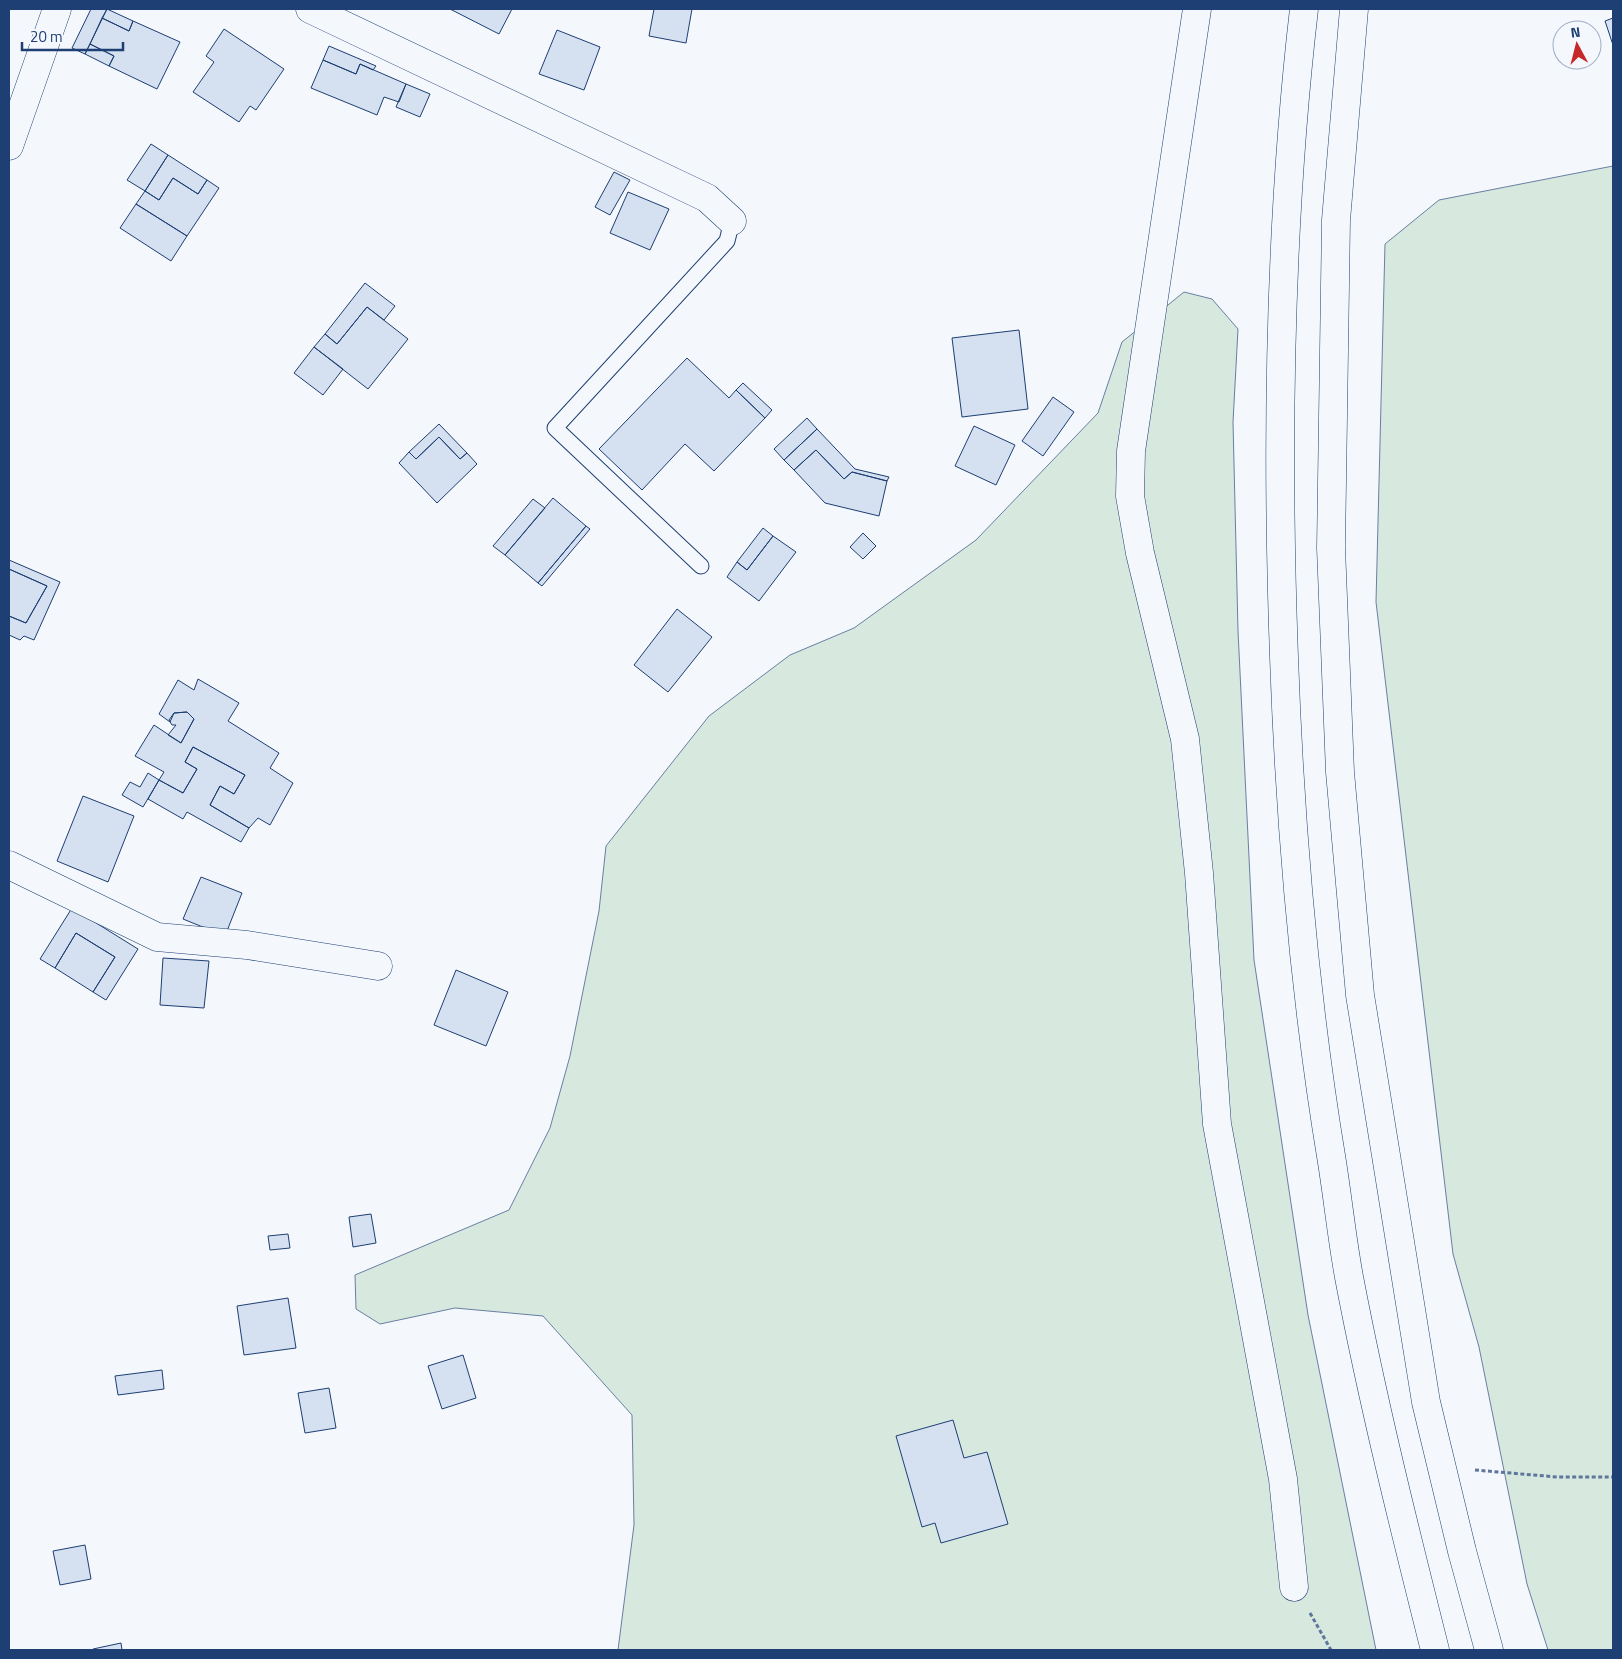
<svg xmlns="http://www.w3.org/2000/svg" width="1622" height="1659" font-family="'Titillium Web',sans-serif">
  <style>
    .green { fill: #d7e8df; stroke: #687fa3 }
    .building { fill: #d5e0f0; stroke: #1d3f73 }
    .lines { fill: none; stroke-linecap: round; stroke-linejoin: round }
    .service-casing { stroke: #1d3f73; stroke-width: 17 }
    .minor-casing { stroke: #1d3f73; stroke-width: 29 }
    .tertiary-casing { stroke: #1d3f73; stroke-width: 29 }
    .trunk-casing { stroke: #1d3f73; stroke-width: 29 }
    .path { stroke: #5e769c; stroke-width: 3; stroke-dasharray: 4 2.5; stroke-linecap: butt }
    .service { stroke: #f4f7fb; stroke-width: 15 }
    .minor { stroke: #f4f7fb; stroke-width: 28 }
    .tertiary { stroke: #f4f7fb; stroke-width: 28 }
    .trunk { stroke: #f4f7fb; stroke-width: 28 }
  </style>
  <rect width="100%" height="100%" fill="#f4f7fb"/>
  <path class="green" d="M1613,166v1484h-65l-21,-66 -48,-237 -26,-93 -77,-652 9,-358 54,-44z
    M1184,292l28,7 26,30 -5,93 5,209 16,329 54,355 68,335h-758l16,-125 -2,-110 -89,-99 -88,-8 -75,16 -24,-15 -1,-34 154,-65 41,-82 20,-72 29,-145 7,-65 103,-130 81,-61 64,-27 122,-88 122,-127 24,-71z"/>
  <path class="building" d="M91,9h16l-22,45 -13,-6z
    M107,9l26,12 -4,10 -27,-13z
    M450,9h62l-13,25z
    M654,9h38l-6,34 -37,-7z
    M102,18l27,13 4,-10 47,21 -23,47 -48,-23 5,-10 -24,-12z
    M1613,18v27l-8,-24z
    M224,29l60,40 -28,41 -6,-4 -11,16 -46,-30 21,-30 -8,-6z
    M557,30l43,17 -16,43 -45,-16z
    M90,44l24,12 -5,10 -24,-12z
    M329,46l47,20 -3,4 -13,-6 -4,10 -33,-14z
    M323,60l33,14 4,-10 46,20 -7,18 -15,-5 -7,18 -66,-27z
    M406,84l24,10 -10,23 -24,-10z
    M151,144l17,11 -23,36 -18,-11z
    M168,155l39,25 -9,14 -25,-16 -14,22 -14,-9z
    M614,172l16,8 -20,35 -15,-8z
    M173,178l25,16 9,-14 12,8 -32,48 -51,-32 9,-13 14,9z
    M628,192l41,17 -19,41 -40,-17z
    M136,204l51,32 -16,25 -51,-33z
    M365,283l30,23 -11,14 -17,-13 -30,37 -12,-10z
    M367,307l41,32 -40,50 -54,-42 11,-13 12,10z
    M1019,330l9,79 -66,8 -10,-79z
    M314,347l29,22 -20,26 -29,-22z
    M687,358l42,40 7,-8 29,28 -51,53 -29,-27 -43,46 -43,-41z
    M743,383l29,27 -7,8 -29,-28z
    M1053,397l21,15 -31,44 -21,-15z
    M807,418l10,11 -33,31 -10,-11z
    M439,424l28,29 -7,6 -21,-22 -23,22 -7,-7z
    M974,426l41,19 -19,40 -41,-19z
    M817,429l38,40 34,8 -2,4 -35,-9 -8,7 -28,-29 -22,20 -10,-10z
    M439,437l21,22 7,-6 10,11 -40,39 -38,-40 10,-11 7,7z
    M816,450l28,29 8,-7 35,9 -8,35 -54,-13 -31,-33z
    M553,498l33,28 -48,57 -33,-28z
    M533,499l12,9 -40,47 -12,-9z
    M586,526l4,3 -48,57 -4,-3z
    M763,528l10,8 -26,34 -10,-8z
    M863,533l13,13 -13,13 -13,-12z
    M773,536l23,16 -37,49 -32,-24 10,-15 10,8z
    M9,560l51,22 -26,58 -10,-4 -4,4 -11,-5v-19l17,7 21,-37 -38,-17z
    M9,569l38,17 -21,37 -17,-7z
    M677,609l35,28 -44,55 -34,-27z
    M198,679l41,24 -11,18 51,32 -9,15 23,15 -23,42 -12,-7 -9,10 -39,-23 10,-19 14,8 11,-19 -52,-28 -8,15 12,7 -14,24 -24,-13 5,-8 -29,-16 19,-31 27,18 13,-24 -7,-7 -13,1 -4,9 -11,-8 19,-34 16,10z
    M187,712l7,7 -13,24 -13,-8 8,-10h-4l-3,-5 5,-7z
    M193,747l52,28 -11,19 -14,-8 -10,19 39,23 -8,14 -54,-30 -4,7 -35,-20 11,-19 24,13 14,-24 -12,-7z
    M148,773l11,7 -16,27 -21,-12 8,-13 10,5z
    M83,796l51,20 -26,66 -51,-21z
    M201,877l41,16 -17,43 -42,-17z
    M72,908l66,41 -32,51 -13,-8 22,-35 -39,-24 -21,35 -15,-9z
    M76,933l39,24 -22,35 -38,-24z
    M163,958l46,3 -5,47 -44,-3z
    M456,970l52,22 -22,54 -52,-21z
    M371,1214l5,29 -23,4 -4,-30z
    M288,1234l2,14 -20,2 -2,-14z
    M288,1298l8,50 -52,7 -7,-49z
    M463,1355l13,43 -34,11 -14,-43z
    M162,1370l2,19 -46,6 -3,-19z
    M329,1388l7,40 -31,5 -7,-40z
    M953,1420l11,38 23,-6 21,72 -67,19 -6,-20 -13,4 -26,-91z
    M85,1545l6,34 -31,6 -7,-34z
    M121,1643l1,7h-29v-1z"/>
  <g class="lines">
    <defs>
      <path id="service" d="M701,566l-146,-138 172,-187 5,-20"/>
      <path id="minor" d="M310,9l397,189 25,23
        M1197,9l-66,442 -1,45 10,57 45,186 14,134 18,251 66,355 11,108
        M9,865l148,72 90,8 131,21"/>
      <path id="tertiary" d="M9,146l48,-137"/>
      <path id="trunk" d="M1304,9c-25,215 -28,432 -20,648 6,170 20,337 48,505 6,38 10,77 17,115 24,126 55,250 86,373
        M1354,9l-18,211 -5,328 9,224 20,223 66,407 36,149 27,99"/>
    </defs>
    <use href="#service" class="service-casing"/>
    <use href="#minor" class="minor-casing"/>
    <use href="#tertiary" class="tertiary-casing"/>
    <use href="#trunk" class="trunk-casing"/>
    <path class="path" d="M1475,1470l82,7h56
      M1310,1613l21,37"/>
    <use href="#service" class="service"/>
    <use href="#minor" class="minor"/>
    <use href="#tertiary" class="tertiary"/>
    <use href="#trunk" class="trunk"/>
  </g>
  <rect width="1622" height="1659" fill="none" stroke="#1d3f73" stroke-width="20"/>
  <g transform="translate(1577 45) rotate(353)"><circle r="24" fill="#f4f7fb" stroke="#9eadc5"/>
  <path d="M0-4L9 19L0 12L-9 19Z" fill="#c62828"/>
  <text y="-8" font-size="14" font-weight="bold" text-anchor="middle" fill="#1d3f73">N</text>
  </g>
  <path d="M22 42v8h101v-8" fill="none" stroke="#1d3f73" stroke-width="2.5"/>
  <text x="30" y="42" font-size="15" fill="#1d3f73" stroke="#f4f7fb" stroke-width="4" paint-order="stroke">20 m</text>
</svg>
